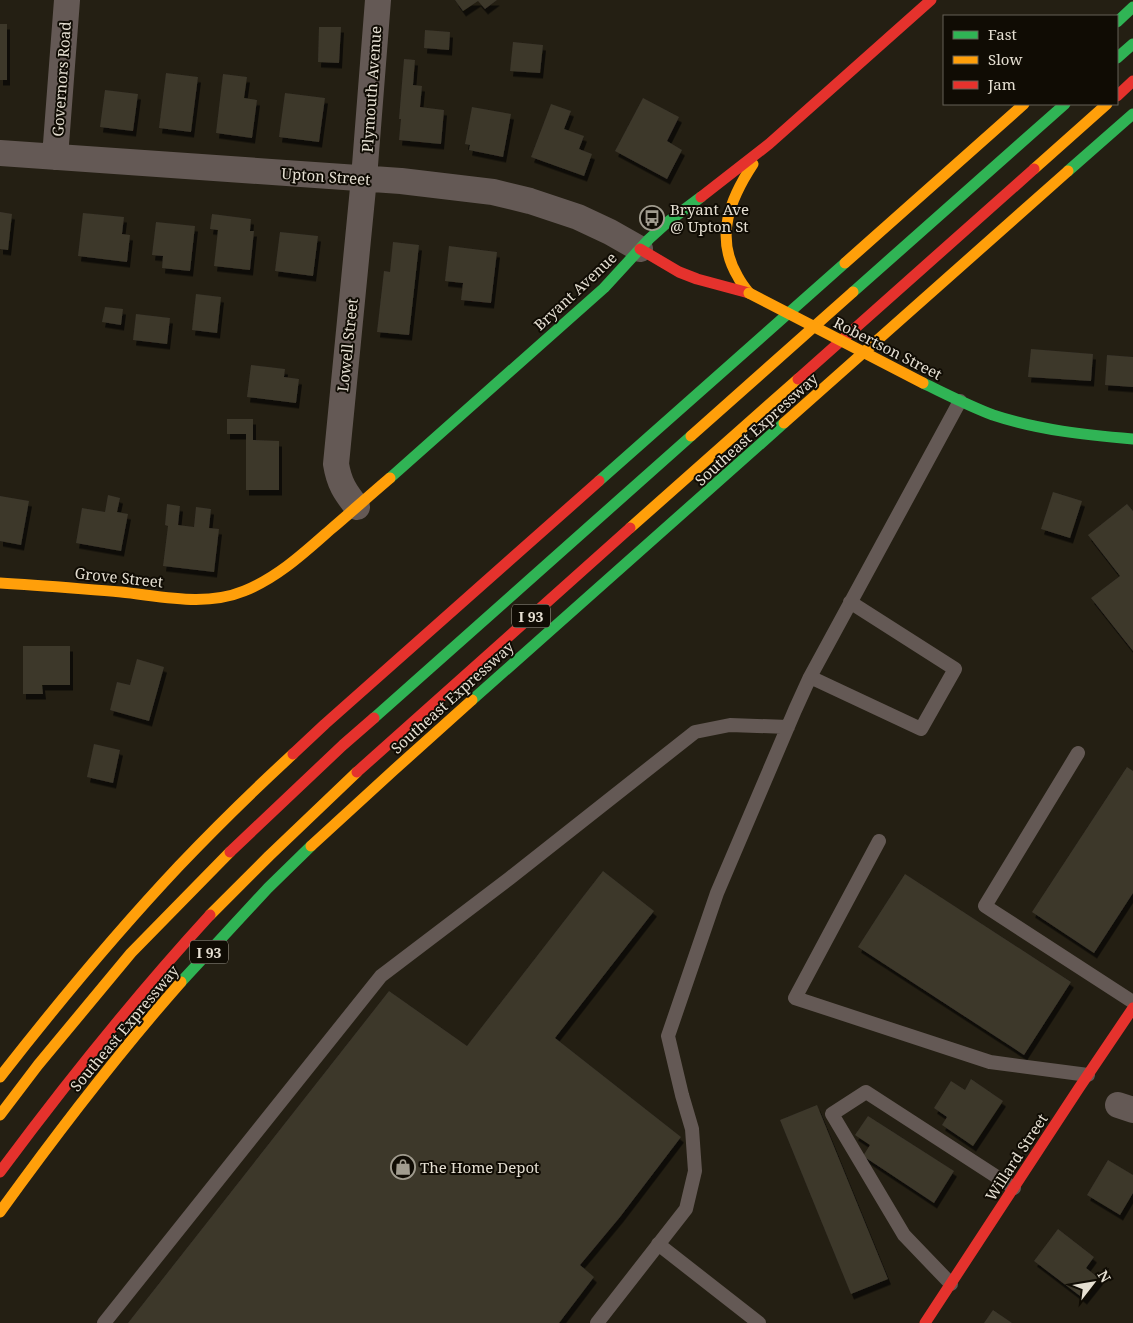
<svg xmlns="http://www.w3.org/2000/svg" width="1133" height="1323" font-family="'Noto Serif',serif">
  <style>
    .building { fill: #3c372c; filter: url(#shadow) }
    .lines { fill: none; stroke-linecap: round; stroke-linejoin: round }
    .lane { stroke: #645955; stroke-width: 14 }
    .street { stroke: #645955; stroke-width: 26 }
    .fast { stroke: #30b455; stroke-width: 11 }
    .slow { stroke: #ff9f0a; stroke-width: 11 }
    .jam { stroke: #e5322d; stroke-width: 11 }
    .slow-bridge { stroke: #ff9f0a; stroke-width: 11 }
    .labels { text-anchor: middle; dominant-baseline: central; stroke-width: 4; stroke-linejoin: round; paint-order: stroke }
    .shield { fill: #100c04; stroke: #a5a094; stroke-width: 1 }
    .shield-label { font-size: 14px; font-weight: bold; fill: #e5dfd2 }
    .street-label { font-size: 15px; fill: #e5dfd2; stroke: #100c04 }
    .poi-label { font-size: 15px; fill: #e5dfd2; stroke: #100c04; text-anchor: start }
  </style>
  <defs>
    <filter id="shadow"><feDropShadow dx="3" dy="5.5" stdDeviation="0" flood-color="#0009"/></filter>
  </defs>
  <rect width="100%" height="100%" fill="#241f13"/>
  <path class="building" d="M455,0h42l-12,9 -7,-8 -15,10z
    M0,24h7v56h-7z
    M319,27h22l-2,36 -21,-1z
    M425,30l25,2 -1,18 -25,-2z
    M513,42l30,3 -3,28 -30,-2z
    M404,59l11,1 -2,25 9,1 -2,21 24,3 -3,34 -42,-4 2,-21h-2z
    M166,73l32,4 -7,55 -32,-4z
    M223,74l24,3 -3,21 13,2 -5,38 -36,-5z
    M105,90l33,4 -5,37 -33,-4z
    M285,93l40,5 -6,44 -40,-5z
    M643,98l36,19 -12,24 15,9 -15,29 -52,-28z
    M551,104l20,7 -7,18 20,7 -5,13 13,5 -8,22 -53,-19z
    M472,107l39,7 -8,43 -34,-7 1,-5 -5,-1z
    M0,212l12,2 -4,36 -8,-1z
    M83,213l41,4 -2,17 8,1 -3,27 -49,-6z
    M212,214l39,5 -1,12h4l-4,39 -36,-4 4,-36 -8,-1z
    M156,222l39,4 -5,45 -28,-3 1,-12 -11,-1z
    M280,232l38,4 -5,40 -38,-5z
    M393,242l26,3 -10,90 -32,-3 7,-61 6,1z
    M449,246l48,6 -6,51 -30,-3 2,-17 -18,-2z
    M196,294l25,3 -4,36 -25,-3z
    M105,307l18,2 -2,16 -19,-3z
    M136,314l34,4 -3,26 -34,-4z
    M1031,349l62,5 -2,27 -63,-4z
    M1107,355l26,2v30l-28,-2z
    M251,365l34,4 -1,8 15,2 -3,24 -49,-6z
    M227,419h26v21l26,1v49h-33v-56h-19z
    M1053,492l29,9 -12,37 -29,-9z
    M108,495l12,3 -3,14 11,2 -7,37 -45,-8 6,-35 23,4z
    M0,496l29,5 -8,44 -21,-4z
    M167,504l13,2 -2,19 16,2 2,-20 15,2 -2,19 10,1 -5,43 -51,-6 5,-40 -3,-1z
    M1127,504l6,7v140l-42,-53 29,-22 -32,-41z
    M23,646h47v39h-28l1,9h-20z
    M137,659l27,8 -15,54 -39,-11 7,-28 13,3z
    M94,744l26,6 -7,33 -26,-6z
    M1127,767l6,4v122l-39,60 -62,-41z
    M603,871l51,40 -99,127 126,99 -61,80 -40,48 14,12 -35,46h-431l261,-332 78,55z
    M905,874l166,108 -47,73 -166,-108z
    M971,1079l32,22 -30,45 -31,-21 5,-8 -13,-9 17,-27 14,9z
    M817,1105l71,174 -37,15 -71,-174z
    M868,1116l86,55 -20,32 -71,-47 7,-11 -15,-10z
    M1108,1160l25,15v18l-13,22 -33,-20z
    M1058,1229l36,28 -8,11 14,11 -16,20 -50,-38z
    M993,1310l19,13h-28z"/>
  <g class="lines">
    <path class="lane" d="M810,677l111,52 34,-60 -105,-67
      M1078,753l-93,153 148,96
      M879,841l-84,157 195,64 98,13
      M658,1244l101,79
      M951,1284l-47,-49 -72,-121 34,-22 148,96
      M104,1323l277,-347 129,-98 185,-146 35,-7 58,2
      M597,1323l89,-114 9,-38 -3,-42 -10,-34 -14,-59 49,-143 78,-183 15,-33 150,-276"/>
    <path class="street" d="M0,153l401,28 92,11 37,9 48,16 32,15 30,17
      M55,157l12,-157
      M357,507c-12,-15 -18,-24 -21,-43l28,-286 14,-178
      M1118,1105l15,5"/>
    <path class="fast" d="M1117,22l16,-15
      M1117,58l16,-14
      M1068,171l65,-57
      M853,292l212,-188
      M923,383c23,11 46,23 70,32 45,15 93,20 140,24
      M390,478l214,-190 45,-49 20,-18 32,-24
      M599,481l246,-218
      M472,700l312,-277
      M374,718l317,-282
      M181,982l87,-94 43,-42"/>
    <path class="slow" d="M1034,169l73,-65
      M845,263l179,-159
      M749,293c-4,-5 -8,-10 -11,-16 -24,-40 -8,-78 15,-113
      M784,423l284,-252
      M691,436l162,-144
      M630,528l168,-149
      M0,583c40,2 81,6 121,9 40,4 84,15 123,-1 33,-13 60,-38 86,-61 20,-17 40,-35 60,-52
      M311,846l83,-76 78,-70
      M210,915l59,-59 88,-84
      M0,1077c57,-73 116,-144 179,-211 37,-39 75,-76 114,-112
      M0,1115l38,-50 93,-112 99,-101
      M0,1212c57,-79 116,-156 181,-230"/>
    <path class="jam" d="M1117,96l16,-15
      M701,197l68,-53 162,-144
      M640,249l39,23 18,7 52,14
      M798,379l236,-210
      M293,754l32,-30 274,-243
      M357,772l273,-244
      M230,852l113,-107 31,-27
      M0,1172c66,-89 135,-175 210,-257
      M925,1323l154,-235 54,-80"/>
    <path class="slow-bridge" d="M749,293l174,90"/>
  </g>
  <defs>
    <symbol id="bus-ring" viewBox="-11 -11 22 22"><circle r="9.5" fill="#100c04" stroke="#a19c8f" stroke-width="1.5"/><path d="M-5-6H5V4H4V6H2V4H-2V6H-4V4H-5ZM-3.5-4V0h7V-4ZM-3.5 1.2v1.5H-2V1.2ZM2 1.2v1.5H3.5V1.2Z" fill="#a19c8f"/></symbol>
    <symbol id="shop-ring" viewBox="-11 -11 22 22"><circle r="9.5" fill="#100c04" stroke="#a19c8f" stroke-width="1.5"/><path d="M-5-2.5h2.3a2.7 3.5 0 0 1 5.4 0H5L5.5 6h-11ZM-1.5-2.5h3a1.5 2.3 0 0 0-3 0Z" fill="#a19c8f"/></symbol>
  </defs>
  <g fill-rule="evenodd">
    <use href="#bus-ring" x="638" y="204" width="28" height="28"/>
    <use href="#shop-ring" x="389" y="1153" width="28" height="28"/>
  </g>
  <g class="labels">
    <g class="shield">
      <rect x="512" y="604.5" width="38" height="23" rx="4"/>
      <rect x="190" y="940.5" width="38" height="23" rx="4"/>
    </g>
    <g class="shield-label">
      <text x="531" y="616">I 93</text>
      <text x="209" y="952">I 93</text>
    </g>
    <g class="street-label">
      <text transform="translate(61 79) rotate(-86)">Governors Road</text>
      <text transform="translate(371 89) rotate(-86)">Plymouth Avenue</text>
      <text transform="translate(326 176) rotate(4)">Upton Street</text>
      <text transform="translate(575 291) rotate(-43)">Bryant Avenue</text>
      <text transform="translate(347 345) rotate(-84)">Lowell Street</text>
      <text transform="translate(888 348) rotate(27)">Robertson Street</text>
      <text transform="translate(756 429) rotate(-42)">Southeast Expressway</text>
      <text transform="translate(119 577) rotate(6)">Grove Street</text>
      <text transform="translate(452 697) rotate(-42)">Southeast Expressway</text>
      <text transform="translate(124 1028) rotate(-50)">Southeast Expressway</text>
      <text transform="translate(1016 1157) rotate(-57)">Willard Street</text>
    </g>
    <g class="poi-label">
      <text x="670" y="209">Bryant Ave<tspan x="670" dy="17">@ Upton St</tspan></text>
      <text x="420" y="1167">The Home Depot</text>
    </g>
  </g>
  <rect x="943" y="15" width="175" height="90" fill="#100c04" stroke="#656056"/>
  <rect x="953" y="31" width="25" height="8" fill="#30b455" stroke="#656056"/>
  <text x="988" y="40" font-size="15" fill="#e5dfd2">Fast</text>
  <rect x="953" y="56" width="25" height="8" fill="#ff9f0a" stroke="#656056"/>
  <text x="988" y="65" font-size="15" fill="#e5dfd2">Slow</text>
  <rect x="953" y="81" width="25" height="8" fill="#e5322d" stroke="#656056"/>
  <text x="988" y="90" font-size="15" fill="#e5dfd2">Jam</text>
  <g transform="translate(1093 1283) rotate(59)" stroke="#100c04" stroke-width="4" paint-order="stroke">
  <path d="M0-4L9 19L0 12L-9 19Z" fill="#e5dfd2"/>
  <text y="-8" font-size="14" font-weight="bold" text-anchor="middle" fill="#e5dfd2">N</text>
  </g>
</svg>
